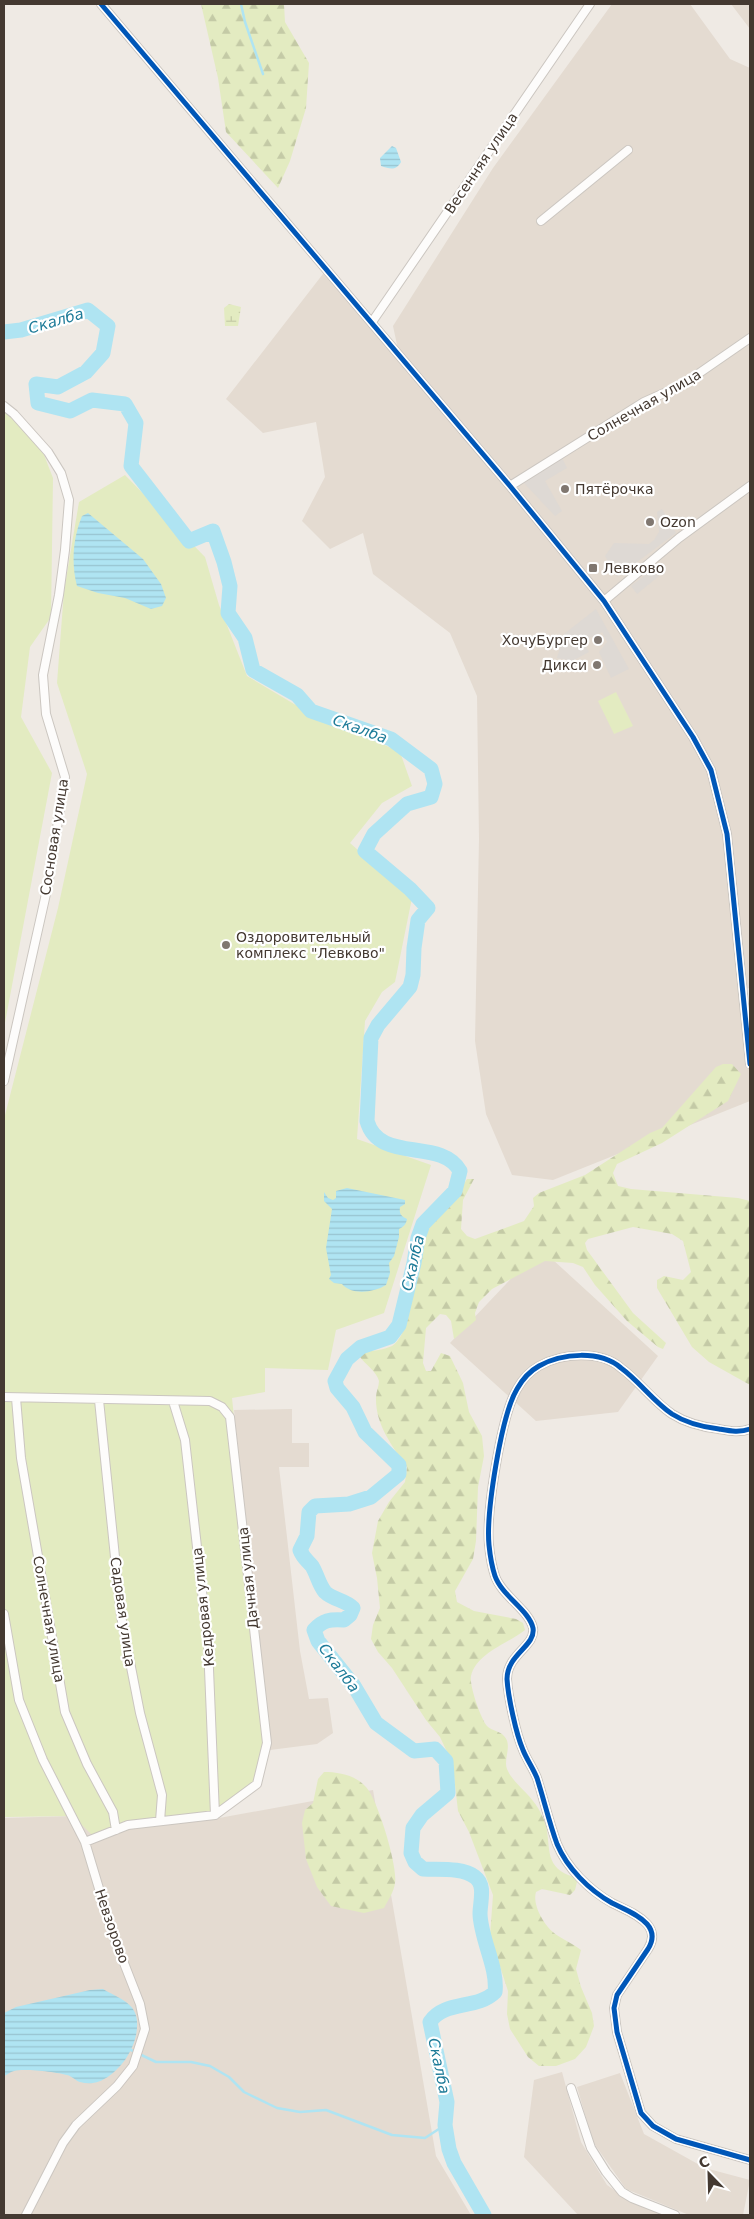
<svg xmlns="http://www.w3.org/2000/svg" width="754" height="2219" font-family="'DejaVu Sans',sans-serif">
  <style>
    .residential { fill: #e4dbd1 }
    .green { fill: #e3ebc1 }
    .forest { fill: url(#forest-firs) }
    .wetland { fill: url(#wetland-marsh) }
    .parking { fill: #ded9d4 }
    .water { fill: url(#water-rules) }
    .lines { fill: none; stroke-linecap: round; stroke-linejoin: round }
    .stream { stroke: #afe4f2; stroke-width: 2.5 }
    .river { stroke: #afe4f2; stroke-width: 15 }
    .minor-casing { stroke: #cbc6c0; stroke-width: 10 }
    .minor { stroke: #fdfcfb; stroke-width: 8 }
    .cycleway-casing { stroke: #fff; stroke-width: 8 }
    .cycleway { stroke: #0057b8; stroke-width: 5 }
    .poi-dot { fill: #807770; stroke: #fff; stroke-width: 2 }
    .labels { text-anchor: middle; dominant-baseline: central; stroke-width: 4.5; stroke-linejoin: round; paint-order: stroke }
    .street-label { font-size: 14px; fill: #443931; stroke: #fff }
    .poi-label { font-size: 14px; fill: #443931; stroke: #fff; text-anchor: start }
    .water-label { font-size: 15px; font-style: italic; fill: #1d7b98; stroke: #fff }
  </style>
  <defs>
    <pattern id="forest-firs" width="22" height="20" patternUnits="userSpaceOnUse" patternTransform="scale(1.25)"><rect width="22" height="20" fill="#e3ebc1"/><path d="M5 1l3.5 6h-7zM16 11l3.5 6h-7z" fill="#c4caa6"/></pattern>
    <pattern id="wetland-marsh" width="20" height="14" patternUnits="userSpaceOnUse" patternTransform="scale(1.25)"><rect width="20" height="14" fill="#e3ebc1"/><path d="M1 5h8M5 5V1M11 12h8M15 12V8" fill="none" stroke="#c4caa6"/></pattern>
    <pattern id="water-rules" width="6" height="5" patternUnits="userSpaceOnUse" patternTransform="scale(1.25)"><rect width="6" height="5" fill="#afe4f2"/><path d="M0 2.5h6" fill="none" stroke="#98c4d0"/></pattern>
  </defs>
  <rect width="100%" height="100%" fill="#efeae4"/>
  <path class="residential" d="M612,4h78l40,55 20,9v920l-7,1 7,75v37l-197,79 -41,-5 -26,-61 -11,-73 4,-202 -2,-143 -27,-63 -77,-59 -10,-41 -33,16 -28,-28 23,-44 -9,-55 -53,11 -37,-34 100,-129 73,84 -6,-28 100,-158z
    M731,4h19v25z
    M540,1248l118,108 -40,56 -82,9 -86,-78z
    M292,1409v34h17v24h-30l21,184 9,48 19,-1 5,35 -16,11 -47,6 -36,-340z
    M373,1790l63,366 35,59h-467v-397l69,-2 62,6h62z
    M562,2072l19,70 26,43 20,14 40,16h-89l-54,-58 10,-77z
    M620,2073l24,61 61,34 45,12 -7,35h-54l-63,-26 -33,-47 -16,-55z"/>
  <path class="green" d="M4,411l37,36 12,31 -2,139 -21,30 -9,70 31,56 -48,255z
    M125,475l80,82 14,48 28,71 47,28 106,48 12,34 -30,17 -32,40 62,55 -17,84 -13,10 -17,29 -8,118 74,26 -47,148 -48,17 -8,40 -63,-2v24l-33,6 36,339 -15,52 -26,22 -30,11h-62l-43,13 -19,-19 -69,1v-698l54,-211 29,-134 -30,-91 7,-92 15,-89z
    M616,692l17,34 -19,8 -16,-33z"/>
  <path class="forest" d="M201,4h83l1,18 24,41 -3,45 -16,53 -12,27 -52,-56 -8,-54z
    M723,1064h9l9,10 -13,27 -66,42 -45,21 -4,9 5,13 13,3 107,9 12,3v184l-41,-23 -17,-15 -35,-59v-8l7,-4 19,4 8,-8 -8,-31 -11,-7 -39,-7 -45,12 -3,4 2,7 46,63 33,30 -3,6 -5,-2 -31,-26 -32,-36 -12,-18 -10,-4 -28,-2 -53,28 -13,13 -4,11 1,7 -22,19 -3,-18 -5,-6 -6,-1 -14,14 -3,35 3,8h5l10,-18 9,3 13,27 6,29 13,24 2,20 -6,31 -2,54 -3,18 -18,32 2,11 17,9 42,8 7,4 2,7c-16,13 -49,23 -54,46 -2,9 10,43 16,50 5,5 13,5 17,10 9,9 -1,23 3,33 5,13 23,25 31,39 3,5 6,11 8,17 5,24 -2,43 28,52l3,5 -2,8 -5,5 -28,-6 -6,3c-4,13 8,33 18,41 8,6 18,10 27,17l-5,19 5,18 11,26 2,13 -8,21 -11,12 -19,7h-17l-11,-9 -18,-28 -3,-15 1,-23 -18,-55 3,-41 -24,-63 -11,-21 -5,-44 -6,-15 -7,-15 -14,-17 -34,-52 -14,-16 -7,-13 2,-14 7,-17 -3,-30 -5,-25 6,-32 11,-19 16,-20 2,-15c-15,-21 -32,-43 -31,-70 0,-5 3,-11 3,-16 -2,-9 -14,-17 -19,-24l2,-5c8,-1 22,-2 30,-6 23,-14 21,-89 33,-113 6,-10 12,-14 20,-22 9,-8 15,-22 22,-32h7l-11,21 -2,29 6,7 8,3 49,-18 10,-15 -1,-8 6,-5 46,-18 65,-42 12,-5 54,-61z
    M324,1772c15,0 31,3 42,15 12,13 32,80 29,96 -1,9 -7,17 -11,25l-20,5 -33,-7 -14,-19 -11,-28 -4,-36 3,-13 8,-7 5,-24z"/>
  <path class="wetland" d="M229,304l12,3 -3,19h-13l-1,-18z"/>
  <path class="parking" d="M562,458l5,10 -22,13 17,30 -7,5 -31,-33z
    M662,509l14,24 -59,44 -12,-21 9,-13 35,1 5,-4 5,-8 -2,-20z
    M653,569l6,7 -22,18 -6,-8z
    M596,609l33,60 -18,9 -12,-26 8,-10 -5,-10 -19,9 6,11 -17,9 -15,-3 7,-24z"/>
  <path class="water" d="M392,146l4,2 5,14c-5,9 -11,7 -20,4l-1,-8z
    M88,513l55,46 18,25 5,14 -4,8 -11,3 -26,-11 -27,-5 -21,-7c-6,-23 -4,-48 5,-70z
    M347,1188l58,12v4l-5,3c-1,7 1,9 7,12 -1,6 -4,8 -8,10v8l-5,19 -5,7 1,10 -4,12c-11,7 -34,11 -44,-1l-8,-1 -5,-4 2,-4 -5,-27 6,-39 -8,-8v-9l4,6 5,2 3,-2v-7z
    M103,1989c13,8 33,13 34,32 1,14 -4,27 -12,39 -10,13 -26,28 -45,22 -4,-1 -8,-6 -13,-7 -10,-3 -44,-7 -53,-4 -4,1 -7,4 -10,5v-63l12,-6 74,-17z"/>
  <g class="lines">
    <path class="stream" d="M241,4l4,18 18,52
      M131,2050l25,12h35l19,4 19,11 15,15 33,16 23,4 26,-2 66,25 33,3 20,-13"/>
    <path class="river" d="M4,332l17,-2 67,-20 20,16 -5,27 -17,19 -28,15 -22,-3 2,19 32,8 22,-11 33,4 11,19 -5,43 58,75 24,-10 11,31 6,24 -2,27 17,25 8,32 44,25 14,16 80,28 40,30 4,15 -4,13 -24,7 -33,30 -9,17 45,38 18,19 -10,12 -4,28 -1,27 -3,12 -32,38 -7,13 -4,83c12,43 74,16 93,50l-5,20 -32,33 -5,14 -4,25 -15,62 -9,12 -29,10 -14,12 -12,22 2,7 16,19 12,25 34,33v9l-28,23 -22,7 -34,2 -6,6 -2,24 -7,14c3,8 7,10 12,16 5,8 7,19 13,26 8,8 21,8 28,16l-3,7 -6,5c-14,-1 -21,0 -30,10l4,11 36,45 22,37 38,28 21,-2 11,12 2,32 -26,22 -9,13 -2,25 4,9 8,7c15,1 39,-2 52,8 11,8 5,25 5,37 1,26 18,54 15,78 -18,18 -51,8 -65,30l17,80 -2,23 4,24 5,14 30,52"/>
    <defs>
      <path id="minor" d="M101,4l409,482 94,115 89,136 18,33 16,64 23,230
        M541,221l87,-71
        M372,322l218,-318
        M4,406l10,8 34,38 13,21 8,27 -4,50 -6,45 -16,80 3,39 19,63 -17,108 -44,196
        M510,486l134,-84 38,-17 68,-47
        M604,601l75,-63 71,-52
        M4,1397l206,4 12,6 8,10 37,326 -10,41 -42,31 -87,10 -43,17
        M16,1398l5,60 44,254 22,52 26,48 3,18
        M99,1400l22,216 19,97 22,82 -2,26
        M173,1401l12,39 23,205 7,170
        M750,1429c-11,4 -20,2 -31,0 -17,-2 -33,-6 -47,-15 -19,-13 -33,-33 -51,-46 -21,-18 -59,-15 -82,-2 -9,5 -17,14 -22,23 -16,27 -31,124 -28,156 1,10 3,22 6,31 7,20 34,34 38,52 3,18 -26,26 -26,51 1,17 9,55 16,71 4,10 10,18 14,28 7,22 12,44 20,66 10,24 32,46 55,59 12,6 26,11 35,21 7,8 6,17 1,25l-31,46 -3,13 3,24 24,81 12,13 23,13 74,21
        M4,1614l15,86 24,60 42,82 28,93 27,69 5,25 -12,37 -16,20 -41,39 -13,18 -37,72
        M571,2088l20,60 15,24 16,20 10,6 43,17"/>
    </defs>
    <use href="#minor" class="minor-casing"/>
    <use href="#minor" class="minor"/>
    <defs>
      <path id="cycleway" d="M101,4l409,482 94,115 89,136 18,33 16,64 23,230
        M750,1429c-11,4 -20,2 -31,0 -17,-2 -33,-6 -47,-15 -19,-13 -33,-33 -51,-46 -21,-18 -59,-15 -82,-2 -9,5 -17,14 -22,23 -16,27 -31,124 -28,156 1,10 3,22 6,31 7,20 34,34 38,52 3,18 -26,26 -26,51 1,17 9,55 16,71 4,10 10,18 14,28 7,22 12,44 20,66 10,24 32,46 55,59 12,6 26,11 35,21 7,8 6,17 1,25l-31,46 -3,13 3,24 24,81 12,13 23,13 74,21"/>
    </defs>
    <use href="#cycleway" class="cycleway-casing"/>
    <use href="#cycleway" class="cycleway"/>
  </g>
  <g class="poi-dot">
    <circle cx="565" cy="489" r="5"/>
    <circle cx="650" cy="522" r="5"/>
    <rect x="588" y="563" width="10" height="10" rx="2.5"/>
    <circle cx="598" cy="640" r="5"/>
    <circle cx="597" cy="665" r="5"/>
    <circle cx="226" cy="945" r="5"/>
  </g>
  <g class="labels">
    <g class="street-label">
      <text transform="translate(481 163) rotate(-56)">Весенняя улица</text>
      <text transform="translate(644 405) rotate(-30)">Солнечная улица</text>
      <text transform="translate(54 837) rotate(-81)">Сосновая улица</text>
      <text transform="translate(248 1578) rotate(-96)">Дачная улица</text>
      <text transform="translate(203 1607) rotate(-96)">Кедровая улица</text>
      <text transform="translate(123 1612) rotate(82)">Садовая улица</text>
      <text transform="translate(49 1619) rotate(80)">Солнечная улица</text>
      <text transform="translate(112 1926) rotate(71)">Невзорово</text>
    </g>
    <g class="poi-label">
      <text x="575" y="489">Пятёрочка</text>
      <text x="660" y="522">Ozon</text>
      <text x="603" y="568">Левково</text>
      <text x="588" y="640" text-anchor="end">ХочуБургер</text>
      <text x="587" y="665" text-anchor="end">Дикси</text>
      <text x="236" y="937">Оздоровительный<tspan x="236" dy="16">комплекс "Левково"</tspan></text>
    </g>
    <g class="water-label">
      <text transform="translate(56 321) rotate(-16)">Скалба</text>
      <text transform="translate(360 729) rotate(20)">Скалба</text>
      <text transform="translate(413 1263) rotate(-77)">Скалба</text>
      <text transform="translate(339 1668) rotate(53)">Скалба</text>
      <text transform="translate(439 2066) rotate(78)">Скалба</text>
    </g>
  </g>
  <rect width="754" height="2219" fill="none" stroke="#443931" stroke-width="10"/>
  <g transform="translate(709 2174) rotate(337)" stroke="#ffffff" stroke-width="4" paint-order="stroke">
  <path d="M0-4L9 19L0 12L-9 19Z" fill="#443931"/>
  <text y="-8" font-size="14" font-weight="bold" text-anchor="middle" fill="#443931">С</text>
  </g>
</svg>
